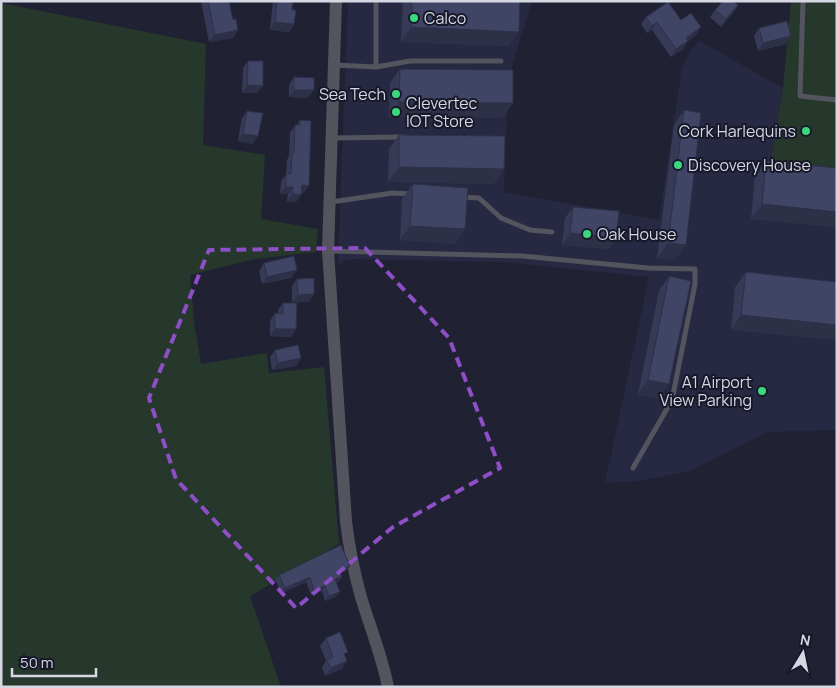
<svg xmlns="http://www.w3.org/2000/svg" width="838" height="688" font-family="Manrope,sans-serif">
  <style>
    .built { fill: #262941 }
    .green { fill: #25382b }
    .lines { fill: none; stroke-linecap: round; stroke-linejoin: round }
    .service { stroke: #53545d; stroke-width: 5 }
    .tertiary { stroke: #53545d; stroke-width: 12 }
    .wall { fill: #373a57 }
    .shaded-wall { fill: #2d3047 }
    .building { fill: #404465; stroke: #2d3047 }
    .marked { fill: none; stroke: #8d4ec6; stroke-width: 4; stroke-dasharray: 10 6; stroke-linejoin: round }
    .poi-dot { fill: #39d87f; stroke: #17192a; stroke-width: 2 }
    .labels { text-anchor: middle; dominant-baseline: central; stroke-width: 4; stroke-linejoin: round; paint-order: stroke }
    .poi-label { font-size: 16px; fill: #d5d7e3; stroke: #17192a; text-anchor: start }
  </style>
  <rect width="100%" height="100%" fill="#202234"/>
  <path class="built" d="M348,1h184l-24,78 -4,113 155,28 17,-113 6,-39 7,-16 11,-11 83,47 -14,85 68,8v249l-70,2 -78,39 -49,10 -35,2 44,-206 -147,-15 -150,-3 -7,1 -7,5z"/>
  <path class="green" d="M791,1h46v180l-68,-8 14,-85z
    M1,3l205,41 -3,101 62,10 -4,64 57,10 -2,23 -61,7 -65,16 4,47 7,42 66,-11 2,20 55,-6 15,177 -89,52 31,91h-280z"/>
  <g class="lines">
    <path class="service" d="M803,1l-3,95 37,4
      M335,65l41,2v-64
      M376,67l34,-6h91
      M332,138l71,-1
      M463,197l16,1 22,20 29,12 22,2
      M331,202l62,-9 19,1
      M330,251l192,5 126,12 47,1v15l-23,116 -39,68"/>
    <path class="tertiary" d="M336,1l-8,250 18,270c3,26 8,51 15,76 9,30 21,59 27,90"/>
  </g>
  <path class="wall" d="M201,1h28l4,19 5,10 -5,8 -24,4z
    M273,1h20l-1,9 2,14 -5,8 -19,-2z
    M403,1h117l-11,45 -108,-4z
    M738,5l-5,8 -12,14 -11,-10 5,-7z
    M646,17l50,18 -8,6 -5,8 -12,8 -19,-27 -5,3 -6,-9z
    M759,28l27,16 -28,7 -4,-15z
    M248,61l9,32h-15l1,-25z
    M400,69l113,34 -11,15 -113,-1 1,-34z
    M294,77l14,21 -19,-1v-12z
    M684,110l-9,150 -18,-2 17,-133z
    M247,111l6,33 -15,-3 4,-23z
    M300,120l4,73h-3v2l-5,7h-9l1,-8h-8l1,-13 5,-6 1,-15 2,-4 1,-23 5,-8h2z
    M399,135l95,49 -106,-2 1,-33z
    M766,161l71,7v59l-86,-8 4,-43z
    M413,184l52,45 -10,15 -55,-4 2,-41z
    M573,207l43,31 -7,11 -47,-4 3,-27z
    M264,263l33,7 -6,8 -29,6 -3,-13z
    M746,272l91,10v58l-106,-10 4,-43z
    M669,276l-10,123 -21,-5 21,-103z
    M297,279l17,15 -5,8h-17v-16z
    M283,303l13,26 -5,8 -21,-1v-15l5,-8h3v-3z
    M275,350l26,8 -5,8 -24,4 -2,-13z
    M350,566l-4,5 -5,2 -2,9h-2l-1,15 -11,4 -3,-10 -11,4 -5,-13 -24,11 -7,-13 4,-5z
    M326,638l19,18 -3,13 -17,7 -3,-9 4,-6 -6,-15z"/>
  <path class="shaded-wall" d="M738,5l-5,8 -12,14 5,-8z
    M275,22l19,2 -5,8 -19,-2z
    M657,22l-5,8 -5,3 5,-7z
    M411,27l108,5 -10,14 -108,-4z
    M701,27l-5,8 -15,11 5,-8z
    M238,30l-5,8 -24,4 6,-7z
    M791,36l-5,8 -28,7 5,-8z
    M688,41l-5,8 -12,8 5,-8z
    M247,85l16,1 -6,7h-15z
    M294,90h20l-6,8 -19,-1z
    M399,102l114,1 -11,15 -113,-1z
    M243,134l15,2 -5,8 -15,-3z
    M399,167l105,2 -10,15 -106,-2z
    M302,185l7,1 -5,7h-8z
    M286,187h7l-5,7h-8z
    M293,194l8,1 -5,7h-9z
    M762,204l75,8v15l-86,-8z
    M410,226l55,3 -10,15 -55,-4z
    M570,233l46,5 -7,11 -47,-4z
    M668,243l18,2 -11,15 -18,-2z
    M297,270l-6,8 -29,6 5,-7z
    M314,294l-5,8h-17l6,-7z
    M741,315l96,10v15l-106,-10z
    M275,329h21l-5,8 -21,-1z
    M301,358l-5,8 -24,4 6,-7z
    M648,380l21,4 -10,15 -21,-5z
    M350,566l-4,5 -10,5 4,-5z
    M310,577l-4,5 -24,11 3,-5z
    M342,577l-3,5 -7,2 3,-5z
    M325,586l-3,5 -11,4 3,-5z
    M340,592l-4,5 -11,4 4,-5z
    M347,661l-5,8 -17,7 6,-8z"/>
  <path class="building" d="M208,1h21l4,19 3,-1 2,11 -23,5z
    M277,1h16l-1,9h4l-2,14 -19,-2z
    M412,1h108l-1,31 -108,-5z
    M723,1h10l5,4 -12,14 -11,-9z
    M668,2l13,18 10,-7 10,14 -15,11 2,3 -12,8 -19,-27 -5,4 -6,-9z
    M787,21l4,15 -28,7 -4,-15z
    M248,61h15v25l-16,-1z
    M400,69l113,1v33l-114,-1z
    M294,77l20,1v12h-20z
    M684,110l17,3 -15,132 -18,-2z
    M247,111l16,2 -5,23 -15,-2z
    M300,120l11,1 -2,65 -7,-1 -1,10 -8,-1v-7h-7v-13h5l1,-21h2l1,-28h5z
    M399,135l106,1 -1,33 -105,-2z
    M766,161l71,7v44l-75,-8z
    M413,184l55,4 -3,41 -55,-3z
    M573,207l46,4 -3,27 -46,-5z
    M294,256l3,14 -30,7 -3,-14z
    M746,272l91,10v43l-96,-10z
    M669,276l22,5 -22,103 -21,-4z
    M314,278v16l-16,1 -1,-16z
    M283,303h14l-1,26h-21v-16l8,1z
    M298,345l3,13 -23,5 -3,-13z
    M341,545l9,21 -10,5 2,6 -7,2 5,13 -11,4 -4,-10 -11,4 -4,-13 -25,11 -6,-13z
    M340,632l8,20 -4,2 3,7 -16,7 -4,-8 6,-3 -7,-19z"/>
  <path class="marked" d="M365,248l84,90 51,130 -107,59 -97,81 -120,-129 -27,-81 60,-148z"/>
  <g class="poi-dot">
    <circle cx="414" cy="18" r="5"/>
    <circle cx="396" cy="94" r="5"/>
    <circle cx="396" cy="112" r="5"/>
    <circle cx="806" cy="131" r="5"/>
    <circle cx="678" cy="165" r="5"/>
    <circle cx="587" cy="234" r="5"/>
    <circle cx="762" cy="391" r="5"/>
  </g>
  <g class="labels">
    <g class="poi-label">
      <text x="424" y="18">Calco</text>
      <text x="386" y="94" text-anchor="end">Sea Tech</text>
      <text x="406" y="103">Clevertec<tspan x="406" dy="18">IOT Store</tspan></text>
      <text x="796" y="131" text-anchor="end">Cork Harlequins</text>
      <text x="688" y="165">Discovery House</text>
      <text x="597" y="234">Oak House</text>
      <text x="752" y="382" text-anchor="end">A1 Airport<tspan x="752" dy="18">View Parking</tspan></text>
    </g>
  </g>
  <rect width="838" height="688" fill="none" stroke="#d5d7e3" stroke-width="5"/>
  <g transform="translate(803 653) rotate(10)" stroke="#17192a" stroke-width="4" paint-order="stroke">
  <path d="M0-4L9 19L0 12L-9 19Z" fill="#d5d7e3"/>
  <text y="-8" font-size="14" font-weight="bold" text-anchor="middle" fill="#d5d7e3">N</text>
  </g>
  <path d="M12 668v8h84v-8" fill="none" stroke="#d5d7e3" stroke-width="2.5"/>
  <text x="20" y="668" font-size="15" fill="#d5d7e3" stroke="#17192a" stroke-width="4" paint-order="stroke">50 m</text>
</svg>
